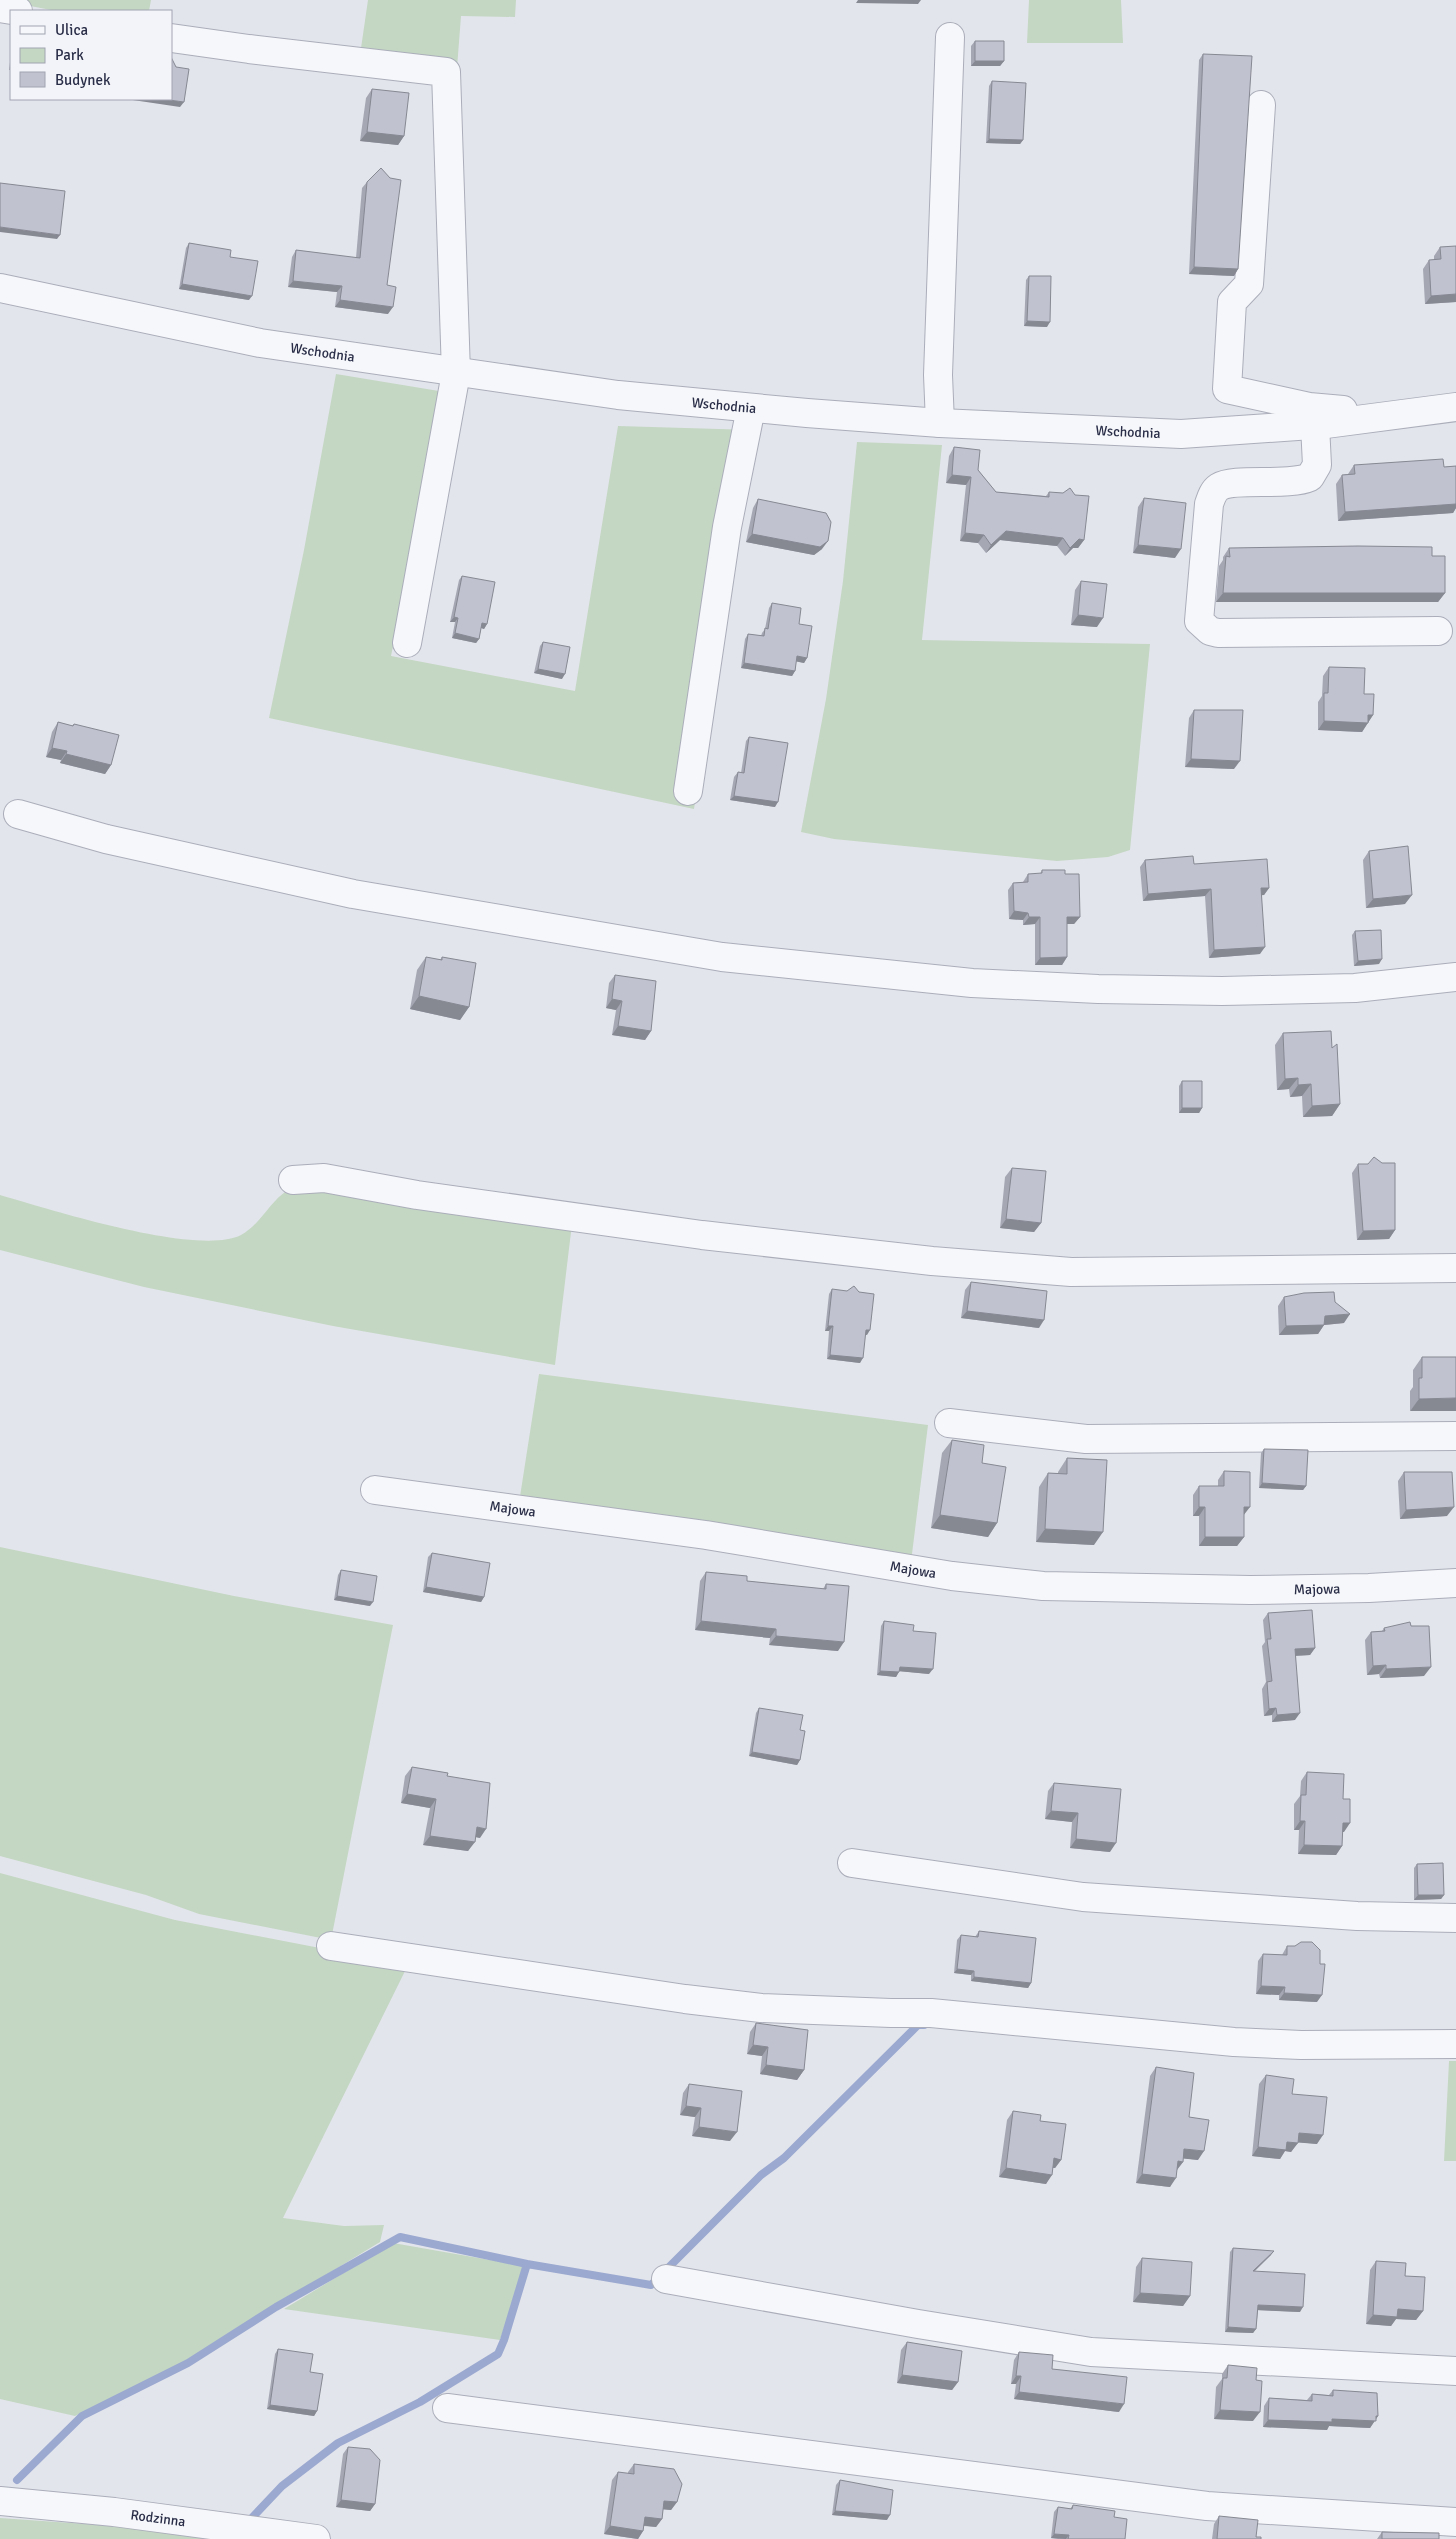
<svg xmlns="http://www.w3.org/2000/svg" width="1456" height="2539" font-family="Signika,sans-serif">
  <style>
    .green { fill: #c4d7c3 }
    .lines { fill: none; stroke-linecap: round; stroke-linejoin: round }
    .stream { stroke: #9ba9d0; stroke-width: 8 }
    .minor-casing { stroke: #abaeba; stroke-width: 30 }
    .minor { stroke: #f6f7fa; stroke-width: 28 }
    .wall { fill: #a5a7b3 }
    .shaded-wall { fill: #868892 }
    .building { fill: #c0c2d0; stroke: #868892 }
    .labels { text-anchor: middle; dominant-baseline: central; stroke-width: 4; stroke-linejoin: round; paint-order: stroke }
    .street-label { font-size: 14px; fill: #292d47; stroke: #f3f4f9 }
  </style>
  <rect width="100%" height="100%" fill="#e3e5ec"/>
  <path class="green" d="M0,0h151l-2,11h-93z
    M368,0h148l-1,17 -54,-1 -4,52 -97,-13z
    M1029,0h92l2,43h-96z
    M336,374l109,18 -54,264 184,35 43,-265 135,4 -59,379 -425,-91 35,-168z
    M857,442l85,3 -20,195 228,4 -20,206 -22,7 -51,4 -223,-22 -33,-7 25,-133 17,-118z
    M306,1183l266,41 -17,141 -222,-39 -189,-39 -144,-37v-55c49,14 198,62 241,40 19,-10 29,-34 47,-45 5,-3 12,-5 18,-7z
    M539,1374l389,51 -17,137 -392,-59z
    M0,1547l234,49 159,29 -62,315 -132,-26 -53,-19 -146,-39z
    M0,1873l175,47 233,45 -125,253 61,8 40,-1 -4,17 -200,122 -105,52 -75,-17z
    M1449,2061h7v100h-12z
    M393,2243l131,23 -24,74 -216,-31z
    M0,2518l227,16 -3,5h-224z"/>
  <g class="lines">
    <path class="stream" d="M17,2480l65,-64 106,-53 88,-56 124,-70 127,27
      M247,2523l35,-37 56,-43 82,-41 78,-48 6,-14 23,-76 124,21 110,-110 23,-17 134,-133h6"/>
    <defs>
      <g id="minor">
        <path d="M0,8l18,3"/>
        <path d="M171,38l78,11 197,23 10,301 -49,270"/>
        <path d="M1261,105l-12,179 -17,18 -5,87 82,18 34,3"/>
        <path id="s1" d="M0,288l260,55 358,52 189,18 133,10 241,11 145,-10 130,-17"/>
        <path d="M940,423l-2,-48 12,-338"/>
        <path d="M1315,425l2,40 -7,12c-22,10 -76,0 -91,10 -6,4 -8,11 -10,17l-10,117 11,10 8,2 220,-2"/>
        <path d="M688,791l39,-264 24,-119"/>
        <path d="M18,814l88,25 247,55 369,63 250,26 126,6 124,2 133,-3 101,-11"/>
        <path d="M293,1180l31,-2 93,17 285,40 230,26 139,11 385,-4"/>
        <path d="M949,1423l137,16 370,-3"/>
        <path id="s2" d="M375,1490l331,45 246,41 91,10 207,4 119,-2 87,-5"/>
        <path d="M852,1863l231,34 274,19 99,2"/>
        <path d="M331,1946l354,53 76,9 130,5h40l303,29 67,3 155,-1"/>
        <path d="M666,2279l252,45 173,28 365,19"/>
        <path d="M447,2408l760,98 249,16"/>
        <path id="s3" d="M0,2501l114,11 202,27"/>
      </g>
    </defs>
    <use href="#minor" class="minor-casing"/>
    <use href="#minor" class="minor"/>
  </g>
  <path class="wall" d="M975,41l29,20 -4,5h-29v-20z
    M1203,54l35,215 -4,7 -45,-2 10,-214z
    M11,55v15h-2z
    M992,81l31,59 -3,4 -34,-1 3,-57z
    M372,89l32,47 -6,9 -38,-4 6,-43z
    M367,182l20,103 1,29 -53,-7 2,-15 -49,-5 4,-30 4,-7 60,8 6,-70z
    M189,243l41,14 19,43 -70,-11 7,-41z
    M1440,247l16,55 -31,2 -2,-35 6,-9h5v-4z
    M1029,276l18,51 -23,-1 2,-46z
    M954,447l24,23 18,22 50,4 3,-4 35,48 -6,8h-5l-8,8 -8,-10 -57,-6 -14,13 -8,-10 -18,-2 6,-56 -20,-2 3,-27z
    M1354,465l90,2 12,-1v42l-3,5 -115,8 -2,-37 6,-9 6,-1z
    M1144,498l31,60 -42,-5 5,-46z
    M758,499l64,50 -8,6 -68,-13 7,-34z
    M1229,548l203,8 13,37 -7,9h-222l3,-36 4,-6v-3z
    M462,576l25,48 -3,5 -3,-1 -2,11 -3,4 -24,-5 3,-16h-5l9,-42z
    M1081,581l16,46 -26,-2 4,-35z
    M772,603l27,21 8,34 -3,5 -8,-2 -1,10 -3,5 -51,-8 4,-29 3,-5 13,2 1,-3 3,-4 4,-21z
    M543,642l19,37 -28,-6 6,-27z
    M1329,667l35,27 9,21 -11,17 -44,-2v-28l4,-6 1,-20z
    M1194,710l40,59 -49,-2 4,-49z
    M58,722l14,4 2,-2 37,41 -6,9 -45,-11 1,-3 -15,-3 6,-25z
    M749,737l26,70 -45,-7 4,-23 4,-5 3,1 5,-32z
    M1369,851l36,53 -39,4 -3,-48z
    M1145,860l49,4 75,24 -5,7h-2l-2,59 -51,4 -4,-62 -62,5 -3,-34z
    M1042,870l23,4 15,43 -6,7h-7v33l-5,8h-27v-41l-12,1v-5l-14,-1 -1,-29 5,-7 10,-1 5,-8h12z
    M1355,931l24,33 -25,2 -2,-31z
    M426,957l14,3 2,-3 27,50 -9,13 -50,-11 7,-39z
    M615,975l36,56 -6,9 -33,-5 4,-25 -10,-2 3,-25z
    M1283,1033l49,15 8,56 -8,12 -29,1 -1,-21 -12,1 -1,-8 -12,1 -2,-45z
    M1182,1081l20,27 -3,5h-20v-27z
    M1358,1164l37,66 -6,9 -32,1 -5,-67z
    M1012,1168l29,55 -7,9 -34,-4 5,-51z
    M971,1282l68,46 -78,-10 4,-28z
    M832,1289l35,46h-2l-5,28 -33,-4 2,-28h-4l4,-37z
    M1284,1297l51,5 9,21 -20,2 -6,9 -39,1 -1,-29z
    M1422,1357h34l-46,54v-20l3,-4v-17z
    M952,1440l30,23 15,60 -9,14 -57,-9 11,-75z
    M1264,1449l42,37 -3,4 -44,-2 2,-35z
    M1067,1458l27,87 -58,-3 3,-55 9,-14h10v-1z
    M1224,1471l20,44v22l-7,9h-38v-30h-6v-21l6,-9h19v-6z
    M1404,1472l43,44 -47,3 -2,-38z
    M432,1553l52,44 -3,5 -58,-10 5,-35z
    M341,1570l29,36 -36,-6 4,-25z
    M706,1572l41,9 76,8 3,-5 12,67 -69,-6 1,-7 -75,-8 5,-49z
    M1268,1613l47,35 -5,7 -14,1 -1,64 -23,2v-7l-8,1 -2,-27 4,-7 -4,-36 3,-4 -2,-22z
    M884,1621l29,10 16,43 -30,-3 -3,6 -19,-2 4,-49z
    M1384,1628l40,48 -44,2 -1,-4 -12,1 -2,-35 6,-8 11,-1z
    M759,1708l41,22v30l-3,5 -48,-9 7,-43z
    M412,1767l35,9 33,62 -4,-1 -8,14 -45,-6 7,-37 -29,-5 4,-27z
    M1307,1772l36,27 1,33h-2v14l-6,9 -38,-1 1,-24h-5v-26l6,-8 1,-15z
    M1054,1783l56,69 -40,-4 2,-26 -27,-3 3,-28z
    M1417,1864l27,31 -3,4 -27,1v-32z
    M979,1931l52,52 -3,5 -57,-7v-6l-17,-2 3,-33 4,-5 14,2z
    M1287,1946l30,56 -38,-2v-5l-23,-1 2,-33 5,-7 19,1z
    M756,2023l48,47 -7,10 -37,-6 2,-18 -15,-2 3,-22z
    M1156,2067l42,93 -15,-2v4l-6,8 -7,17 -34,-4 14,-107z
    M1266,2075l26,19 25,50 -19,-2 -7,10 -6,-1 -5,8 -28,-3 7,-72z
    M689,2084l41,57 -38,-5 3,-19 -15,-2 3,-22z
    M1013,2111l27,10 21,39 -6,8h-2l-7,16 -47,-7 8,-57z
    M1233,2248l38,7 -16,16 45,41 -42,-2 -2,19 -3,4 -28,-1 5,-80z
    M1142,2258l48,38 -7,10 -50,-4 3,-35z
    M1376,2261l29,15 18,35 -7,9 -20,-1 -5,7 -25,-2 4,-54z
    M907,2342l51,40 -6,8 -55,-7 4,-33z
    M278,2349l32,23 7,39 -3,5 -47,-7 8,-55z
    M1019,2352l33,17 67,43 -105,-13 2,-15h-5l3,-24z
    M1228,2365l25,56 -39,-2 2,-32 6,-8v-5z
    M1333,2390l45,26 -8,12 -41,-2 -2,4 -64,-3 1,-21 5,-8 38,2 5,-6 17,1z
    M348,2447l27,57 -5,7 -34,-4 7,-53z
    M634,2464l43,38 -6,8 -8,-1 -1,10 -6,8 -12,-1 -1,5 -5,8 -34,-5 8,-54 6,-8 10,2v-2z
    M840,2480l47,40 -55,-5 4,-30z
    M1073,2505l41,12 11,22h-67l-7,-1 3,-26 4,-5 12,2z
    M1219,2516l37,21 5,2h-49l2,-15z
    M1382,2532l57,7h-62z"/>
  <path class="shaded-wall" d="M858,0h63l-3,4 -62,-1z
    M975,61h29l-4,5h-29z
    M126,99h35l23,3 -4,5z
    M367,132l37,4 -6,9 -38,-4z
    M989,139l34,1 -3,4 -34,-1z
    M0,227l60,8 -3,4 -57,-7z
    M1194,267l44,2 -4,7 -45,-2z
    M293,281l49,5 -5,6 -49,-5z
    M182,284l70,12 -3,4 -70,-11z
    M1456,294v8l-31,2 6,-8z
    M340,300l53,7 -5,7 -53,-7z
    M1027,321l23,1 -3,5 -23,-1z
    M952,475l19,2 -5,8 -20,-2z
    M1456,504v4l-3,5 -115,8 7,-9z
    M1006,531l57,7 -6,8 -57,-6 -14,13 5,-8z
    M965,533l19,2 -6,8 -18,-2z
    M752,534l76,7 -6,8 -8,6 -68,-13z
    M1079,539l5,1 -6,8h-5l-8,8 5,-8z
    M1138,545l43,4 -6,9 -42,-5z
    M1223,593h222l-7,9h-222z
    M1078,615l25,3 -6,9 -26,-2z
    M454,617l4,1 -3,4h-5z
    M482,623l5,1 -3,5 -5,-2z
    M455,633l24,6 -3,4 -24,-5z
    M797,656l10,2 -3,5 -10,-2z
    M744,663l51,8 -3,5 -51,-8z
    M538,669l27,5 -3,5 -28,-6z
    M1368,715h5l-11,17 -44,-2 6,-9z
    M52,748l15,3 -6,9 -15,-3z
    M66,754l45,11 -6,9 -45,-11z
    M1191,759l49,2 -6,8 -49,-2z
    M734,796l44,6 -3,5 -45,-7z
    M1261,888h8l-5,7 -8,1z
    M1211,889l-6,7 -62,5 5,-7z
    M1412,895l-7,9 -39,4 7,-9z
    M1014,911l14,2 -5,7 -14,-1z
    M1029,917h11l-5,7 -12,1z
    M1067,917h13l-6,7h-12z
    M1265,947l-5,7 -51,4 5,-8z
    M1067,957l-5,8h-27l5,-7z
    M1382,959l-3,5 -25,2 4,-5z
    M419,996l50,11 -9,13 -50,-11z
    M612,999l10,2 -6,9 -10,-2z
    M618,1026l33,5 -6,9 -33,-5z
    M1298,1078l-9,11 -12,1 8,-11z
    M1311,1084l-9,12 -12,1 8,-12z
    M1340,1104l-8,12 -29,1 9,-11z
    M1182,1108h20l-3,5h-20z
    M1006,1219l35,4 -7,9 -34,-4z
    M1395,1230l-6,9 -32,1 6,-9z
    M967,1311l77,9 -5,8 -78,-10z
    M1350,1314l-6,9 -20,2 -6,9 -39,1 7,-9 39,-10z
    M828,1326h5l-4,5h-4z
    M866,1330h4l-3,5 -4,-1z
    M830,1355l33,3 -3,5 -33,-4z
    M1456,1398v13h-46l9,-12z
    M1262,1483l44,3 -3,4 -44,-2z
    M1199,1507h6l-6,9h-6z
    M1244,1507h6l-7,9z
    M1454,1507l-7,9 -47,3 6,-9z
    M940,1515l57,8 -9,14 -57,-9z
    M1045,1529l58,3 -9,13 -58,-3z
    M1205,1537h39l-7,9h-38z
    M426,1587l58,10 -3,5 -58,-10z
    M337,1596l36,6 -3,4 -36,-6z
    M701,1621l75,8 -6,9 -75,-8z
    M776,1636l68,6 -6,9 -69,-6z
    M1315,1648l-5,7 -20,1 5,-7z
    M1386,1665l-7,9 -12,1 6,-9z
    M900,1667l33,2 -4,5 -32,-3z
    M1431,1667l-7,9 -44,2 6,-9z
    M880,1671l19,1 -3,5 -19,-2z
    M1276,1708l-4,7 -8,1 5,-7z
    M1300,1713l-5,7 -23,2 5,-7z
    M752,1752l48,8 -3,5 -48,-9z
    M407,1794l29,5 -6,9 -29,-5z
    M1051,1811l27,2 -6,9 -27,-3z
    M1300,1821h5l-6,9h-5z
    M1343,1823h7l-6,9h-7z
    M477,1827l9,2 -6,9 -9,-2z
    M430,1836l45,6 -7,9 -45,-6z
    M1076,1839l40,4 -6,9 -40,-4z
    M1304,1845l38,1 -6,9 -38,-1z
    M1418,1895h26l-3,4 -27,1z
    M957,1969l17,2 -3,4 -17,-2z
    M974,1977l57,6 -3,5 -57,-7z
    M1261,1986l24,1 -6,8 -23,-1z
    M1284,1993l38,2 -5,7 -38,-2z
    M753,2045l15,2 -6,9 -15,-2z
    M766,2065l38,5 -7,10 -37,-6z
    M686,2106l15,2 -6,9 -15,-2z
    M699,2127l38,5 -7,9 -38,-5z
    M1299,2133l24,2 -6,9 -25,-2z
    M1287,2142l11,1 -7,9 -6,-1 -5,8 -28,-3 6,-9z
    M1184,2149l20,2 -6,9 -20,-2z
    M1054,2158l7,2 -6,8 -7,-1z
    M1178,2161l5,1 -7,9z
    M1006,2168l46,7 -6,9 -47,-7z
    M1142,2174l34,4 -6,9 -34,-4z
    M1274,2251l-3,4 -21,20 3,-4z
    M1140,2293l50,3 -7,10 -50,-4z
    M1258,2305l45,2 -3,5 -45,-2z
    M1398,2309l25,2 -7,9 -20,-1 -5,7 -25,-2 7,-9z
    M1228,2327l28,2 -3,4 -28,-1z
    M902,2375l56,7 -6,8 -55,-7z
    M1016,2376h5l-5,8h-5z
    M1019,2392l105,12 -5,8 -105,-13z
    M270,2405l47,6 -3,5 -47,-7z
    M1220,2410l40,2 -7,9 -39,-2z
    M1378,2416l-8,12 -41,-2 -2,4 -64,-3 5,-7 64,-1z
    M341,2500l34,4 -5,7 -34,-4z
    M664,2501l13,1 -6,8 -12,-1z
    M835,2511l55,4 -3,5 -55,-5z
    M645,2517l17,2 -6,8 -17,-2z
    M610,2526l33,5 -5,8 -34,-5z
    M1054,2534l15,1 -3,4 -15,-1z"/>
  <path class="building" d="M975,41h29v20h-29z
    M1203,54l49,2 -14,213 -44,-2z
    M171,57l5,10 13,2 -5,33 -23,-3h10z
    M992,81l34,2 -3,57 -34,-1z
    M372,89l37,4 -5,43 -37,-4z
    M381,168l9,10 11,2 -14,105 9,2 -3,20 -53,-7 2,-14 -49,-5 3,-31 64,8 7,-76z
    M0,183l65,8 -5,44 -60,-8z
    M189,243l42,7 -1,7 28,4 -6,35 -70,-12z
    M1456,246v48l-25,2 -2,-36 12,-1 -1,-12z
    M1029,276h22l-1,46 -23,-1z
    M954,447l26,3 -2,20 18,22 53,5v-5l14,1 7,-5 5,7 14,1 -5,44 -5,-1 -9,9 -7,-10 -57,-7 -15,14 -7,-10 -19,-2 6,-56 -19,-2z
    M1443,459l1,8 12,-1v38l-111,8 -3,-37 13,-1 -1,-9z
    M1144,498l42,5 -5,46 -43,-4z
    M758,499l68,14 5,9 -3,19 -8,6 -68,-13z
    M1358,546l74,1v9h13v37h-222l3,-37 4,1 -1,-9z
    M462,576l33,6 -8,42 -5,-1 -3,16 -24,-6 3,-15 -4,-1z
    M1081,581l26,3 -4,34 -25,-3z
    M772,603l29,5 -2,16 13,2 -5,32 -10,-2 -2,15 -51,-8 4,-29 16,2 1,-8 3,1z
    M543,642l27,5 -5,27 -27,-5z
    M1329,667l36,1 -1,26h10l-1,21h-5v8l-44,-2v-28h4z
    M1194,710h49l-3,51 -49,-2z
    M58,722l15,4 1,-2 45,11 -8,30 -45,-11 1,-3 -15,-3z
    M749,737l39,6 -10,59 -44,-6 4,-24 6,1z
    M1408,846l4,49 -39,4 -4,-48z
    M1193,856l1,8 73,-5 2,29h-8l4,59 -51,3 -3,-61 -63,5 -3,-34z
    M1042,870h23v4h14l1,43h-13v40l-27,1v-41h-11l-1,-4 -14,-2 -1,-28 15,-1v-8l14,-1z
    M1381,930l1,29 -24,2 -3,-30z
    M426,957l16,3v-3l34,6 -7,44 -50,-11z
    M615,975l41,6 -5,50 -33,-5 4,-25 -10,-2z
    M1331,1031l1,17 5,-4 3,60 -28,2 -1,-22 -13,1v-7l-13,1 -2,-46z
    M1182,1081h20v27h-20z
    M1374,1157l8,6h13v67l-32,1 -5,-67h10z
    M1012,1168l34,3 -5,52 -35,-4z
    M971,1282l76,9 -3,29 -77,-9z
    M854,1286l5,6 15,2 -4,36h-4l-3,28 -33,-3 3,-29h-5l4,-37 15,2z
    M1334,1292l1,10 15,12 -25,2 -1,9 -38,1 -2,-29 20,-4z
    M1422,1357h34v41l-37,1v-21h3z
    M952,1440l32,5 -2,18 24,4 -9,56 -57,-8z
    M1264,1449l44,1 -2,36 -44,-3z
    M1067,1458l40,2 -4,72 -58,-3 3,-56 19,1z
    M1224,1471l26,1v35h-6v30h-39v-30h-6v-21h25z
    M1404,1472h48l2,35 -48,3z
    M432,1553l58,10 -6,34 -58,-10z
    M341,1570l36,6 -4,26 -36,-6z
    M706,1572l41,4v5l79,8v-5l23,2 -5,56 -68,-6v-7l-75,-8z
    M1312,1610l3,38 -20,1 5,64 -23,2 -1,-7 -7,1 -2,-27 5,-1 -5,-42h4l-3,-26z
    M884,1621l30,4 -1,6 23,2 -3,36 -33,-2 -1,5 -19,-1z
    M1410,1622l1,4h18l2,41 -45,2v-4l-13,1 -2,-34 14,-1 -1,-3z
    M759,1708l44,7 -3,15 5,1 -5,29 -48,-8z
    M412,1767l36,6 -1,3 43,7 -4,46 -9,-2 -2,15 -45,-6 6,-37 -29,-5z
    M1307,1772l37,2 -1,25h7v24h-7l-1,23 -38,-1 1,-24h-5l1,-26h5z
    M1054,1783l67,6 -5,54 -40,-4 2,-26 -27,-2z
    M1443,1863l1,32h-26l-1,-31z
    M979,1931l57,7 -5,45 -57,-6v-6l-17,-2 4,-34 17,2z
    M1301,1942h11l8,8v14h5l-3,31 -38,-2 1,-6 -24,-1 2,-32 24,1v-9h8z
    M756,2023l52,7 -4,40 -38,-5 2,-18 -15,-2z
    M1156,2067l38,6 -5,44 20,3 -5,31 -20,-2 -1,13 -5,-1 -2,17 -34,-4z
    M1266,2075l28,4 -2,15 35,3 -4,38 -24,-2 -1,10 -11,-1 -1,8 -28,-3z
    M689,2084l53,7 -5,41 -38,-5 2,-19 -15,-2z
    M1013,2111l28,4 -1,6 26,3 -5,36 -7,-2 -2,17 -46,-7z
    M1233,2248l41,3 -21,20 52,3 -2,33 -45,-2 -2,24 -28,-2z
    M1142,2258l50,4 -2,34 -50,-3z
    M1376,2261l30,2 -1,13 20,1 -2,34 -25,-2 -1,8 -24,-2z
    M907,2342l55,9 -4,31 -56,-7z
    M278,2349l35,5 -3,18 13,2 -6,37 -47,-6z
    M1019,2352l34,3 -1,14 75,8 -3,27 -105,-12 2,-16h-5z
    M1228,2365l29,3 -1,12 6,1 -2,31 -40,-2 3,-32h4z
    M1333,2390l44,3 1,23h-2v5l-44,-2v3l-64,-2 1,-22 43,3v-7l21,2z
    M348,2447l22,2 10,11 -5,44 -34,-4z
    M634,2464l40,5 8,15 -5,18 -13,-1 -2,18 -17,-2 -2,14 -33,-5 8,-54 16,2z
    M840,2480l53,10 -3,25 -55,-4z
    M1073,2505l42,6 -1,6 13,2 -2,20h-57l1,-4 -15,-1 4,-27 14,2z
    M1219,2516l39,4 -2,17h5v2h-44z
    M1382,2532l57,1v6h-57z"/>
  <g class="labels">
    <g class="street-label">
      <text stroke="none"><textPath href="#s1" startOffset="329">Wschodnia</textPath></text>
      <text stroke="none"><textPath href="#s1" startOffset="734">Wschodnia</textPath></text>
      <text stroke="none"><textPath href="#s1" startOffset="1139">Wschodnia</textPath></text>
      <text stroke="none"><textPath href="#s2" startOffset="139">Majowa</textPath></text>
      <text stroke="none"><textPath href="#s2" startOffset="544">Majowa</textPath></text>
      <text stroke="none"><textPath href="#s2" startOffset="949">Majowa</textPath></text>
      <text stroke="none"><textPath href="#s3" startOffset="159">Rodzinna</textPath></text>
    </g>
  </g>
  <rect x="10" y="10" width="162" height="90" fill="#f3f4f9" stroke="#a2a4b2"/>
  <rect x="20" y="26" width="25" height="8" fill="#f6f7fa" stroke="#a2a4b2"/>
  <text x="55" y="35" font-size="15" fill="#292d47">Ulica</text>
  <rect x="20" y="48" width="25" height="15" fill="#c4d7c3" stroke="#a2a4b2"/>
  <text x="55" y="60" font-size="15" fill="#292d47">Park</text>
  <rect x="20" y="72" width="25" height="15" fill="#c0c2d0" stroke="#a2a4b2"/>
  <text x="55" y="85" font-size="15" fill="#292d47">Budynek</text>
</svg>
